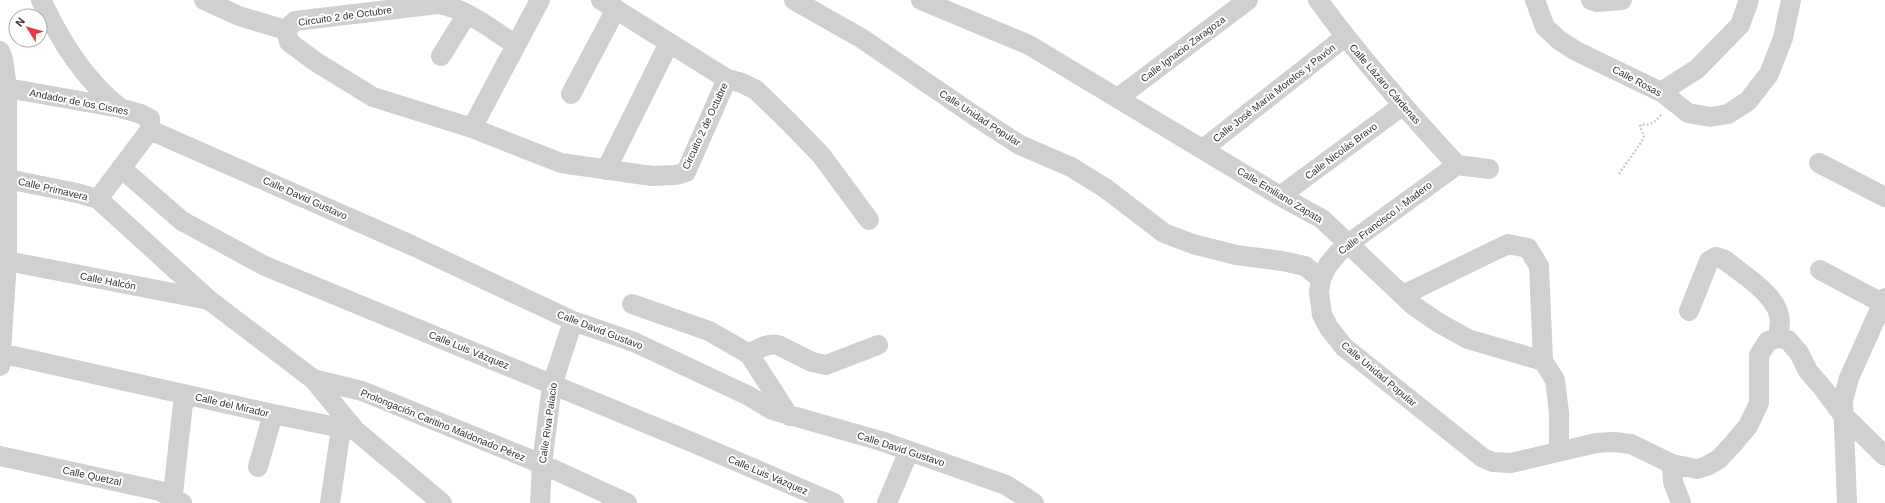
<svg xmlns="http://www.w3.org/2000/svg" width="1885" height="503" font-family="Helvetica,sans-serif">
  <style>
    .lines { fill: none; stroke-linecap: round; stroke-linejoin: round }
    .path { stroke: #cdcdcd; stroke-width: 2.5; stroke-dasharray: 2 2; stroke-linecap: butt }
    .minor { stroke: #d0d0d0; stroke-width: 20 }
    .labels { text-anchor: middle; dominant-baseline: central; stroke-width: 4; stroke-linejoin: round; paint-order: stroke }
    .street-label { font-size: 10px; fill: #333; stroke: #fff }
  </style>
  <rect width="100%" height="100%" fill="#fff"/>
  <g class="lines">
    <path class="path" d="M1619,174l23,-33 2,-5 -4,-10 2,-2c8,3 15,-4 20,-10"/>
    <path class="minor" d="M41,0c21,43 42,78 79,108
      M204,0l35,16 47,14
      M601,0l126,79 15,4 14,7 33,32 32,33 48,65
      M794,0l67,38 117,80 42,27 51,22 34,21 59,45 29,11 43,11 46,6 23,5 16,13
      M921,0l108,45 251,151 42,23 92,87 25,17 29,16 75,22
      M1318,0c42,58 90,112 139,165
      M1535,0l10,27 14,13 17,11 87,42 25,20 22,4 18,-3 20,-13 21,-27 14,-36 8,-38
      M1591,0l6,2 25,-2
      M286,30l3,12 27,20 57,35 99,31 89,35 91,13 24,-1 10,-3 41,-93
      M286,30l9,-9 143,-17c28,4 54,26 78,41
      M0,51l3,8 4,29v173l-7,105
      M441,56l26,-42
      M7,88l113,20 21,6 9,5v11l-52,69
      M1661,92l36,-23 43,-44 9,-25
      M571,94l45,-85
      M1118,98l130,-98
      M472,128l68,-128
      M150,130l261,115 162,76 61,21 115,54 23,14 109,31 125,44 28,18
      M1203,149l142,-112
      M1819,163l66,34
      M1457,165l-109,79 -10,9 -10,12 -7,14 -2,13 3,23 7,13 15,19 139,111 10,4 18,1 85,-20 18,-1 17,2 41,20 25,5 10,-3 12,-7 13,-14 16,-19 11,-23v-48l9,-14 10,-3 10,2 11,13 9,18 14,16 21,28 42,41
      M1457,165l32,4
      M121,168l61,53 83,45 429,177 140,60
      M606,170l63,-127
      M7,179l70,14 21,6 111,101 104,79 49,12 180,73 85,39
      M1280,196l122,-90
      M7,261l202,39
      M1820,270l62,33
      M1403,295l105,-51 20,4 11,18 4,95
      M632,304l77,27 40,23 40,62
      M1689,311l20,-50 7,-4 9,3c18,15 55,36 55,62 0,5 -2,11 -2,16
      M0,353l273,61 83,17
      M749,354c10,-5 17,-11 29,-9l34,17 14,3 52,-20
      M1543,361l12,19 4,33v38
      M313,379l43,52 86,72
      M0,456l160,35 22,12
      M1672,464l1,18 8,21
      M258,467l15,-53
      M172,503l12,-109
      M330,503l11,-74
      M540,503l2,-39 10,-79 21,-64
      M887,503l22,-52
      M1847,503l-4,-103 6,-22 36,-80"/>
  </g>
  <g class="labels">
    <g class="street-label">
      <text transform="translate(345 16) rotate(-8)">Circuito 2 de Octubre</text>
      <text transform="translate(1183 49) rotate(-37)">Calle Ignacio Zaragoza</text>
      <text transform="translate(1637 81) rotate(28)">Calle Rosas</text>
      <text transform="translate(1385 84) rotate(49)">Calle Lázaro Cárdenas</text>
      <text transform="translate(1274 93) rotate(-38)">Calle José María Morelos y Pavón</text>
      <text transform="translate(79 102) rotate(11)">Andador de los Cisnes</text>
      <text transform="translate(980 118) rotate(33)">Calle Unidad Popular</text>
      <text transform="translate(705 126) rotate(-65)">Circuito 2 de Octubre</text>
      <text transform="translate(1341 151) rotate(-37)">Calle Nicolás Bravo</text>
      <text transform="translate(53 189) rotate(13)">Calle Primavera</text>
      <text transform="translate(1280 195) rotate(31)">Calle Emiliano Zapata</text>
      <text transform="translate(305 198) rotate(24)">Calle David Gustavo</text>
      <text transform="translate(1385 218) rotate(-37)">Calle Francisco I. Madero</text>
      <text transform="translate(108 281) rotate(11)">Calle Halcón</text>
      <text transform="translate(600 330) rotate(21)">Calle David Gustavo</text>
      <text transform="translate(469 350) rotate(22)">Calle Luis Vázquez</text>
      <text transform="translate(1379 374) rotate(40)">Calle Unidad Popular</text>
      <text transform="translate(232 405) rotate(13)">Calle del Mirador</text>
      <text transform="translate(548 423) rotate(-82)">Calle Riva Palacio</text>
      <text transform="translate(443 425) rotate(22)">Prolongación Caritino Maldonado Pérez</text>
      <text transform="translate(901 449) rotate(18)">Calle David Gustavo</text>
      <text transform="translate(768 475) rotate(23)">Calle Luis Vázquez</text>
      <text transform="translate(92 476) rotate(12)">Calle Quetzal</text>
    </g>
  </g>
  <g transform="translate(28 28) rotate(307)"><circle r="19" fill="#ffffff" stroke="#adadad"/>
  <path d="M0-3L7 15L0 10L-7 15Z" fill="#e63946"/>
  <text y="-6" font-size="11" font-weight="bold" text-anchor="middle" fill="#333333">N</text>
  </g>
</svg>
